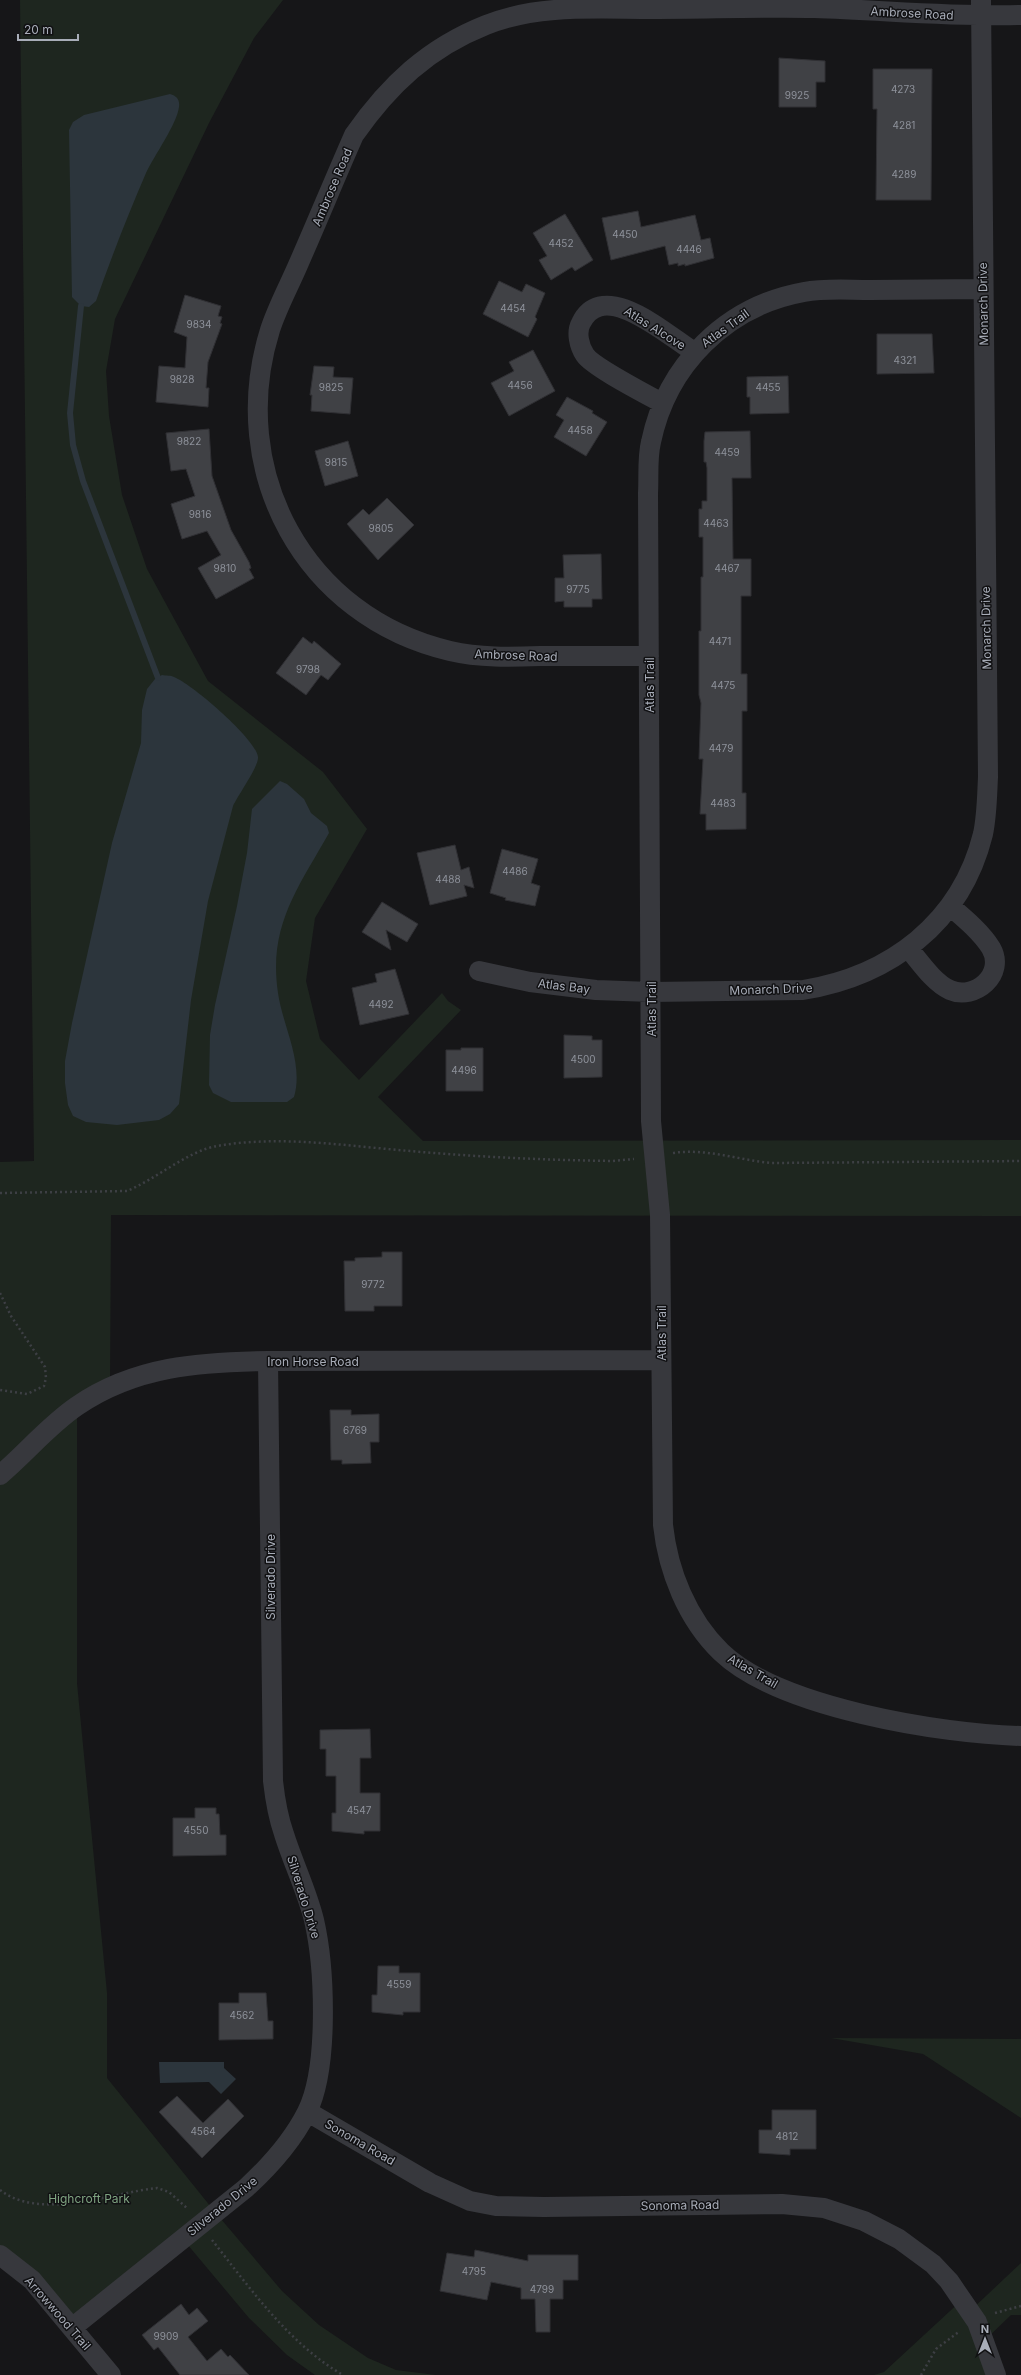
<svg xmlns="http://www.w3.org/2000/svg" width="1021" height="2375" font-family="Inter,sans-serif">
  <style>
    .green { fill: #1e261f }
    .water { fill: #2c353c }
    .lines { fill: none; stroke-linecap: round; stroke-linejoin: round }
    .stream { stroke: #2c353c; stroke-width: 6 }
    .building { fill: #404145; stroke: #303034 }
    .path { stroke: #3d3f44; stroke-width: 2.5; stroke-dasharray: 2 3; stroke-linecap: butt }
    .minor { stroke: #37383d; stroke-width: 20 }
    .labels { text-anchor: middle; dominant-baseline: central; stroke-width: 3; stroke-linejoin: round; paint-order: stroke }
    .number-label { font-size: 10px; fill: #8e929b }
    .street-label { font-size: 12px; fill: #a8adb8; stroke: #111113 }
    .park-label { font-size: 12px; fill: #7fa381; stroke: #111113 }
  </style>
  <rect width="100%" height="100%" fill="#161618"/>
  <path class="green" d="M20,0h263l-29,38 -45,85 -94,196 -9,52 3,45 13,79 25,74 61,112 115,91 44,57 -52,89 -9,63 14,58 39,41 83,-87 6,8 13,9 -83,87 45,44 598,-1v76l-910,-1 -1,173 -33,18v277l30,310v85l108,134 67,79 37,34 49,33 28,12 40,5h-121l-28,-20 -38,-37 -67,-80 -109,89 -73,-72v-1093l34,-1z
    M831,2038l190,1v79l-98,-64z
    M1021,2263v52h-10l-26,25 11,35h-122l10,-3 79,-73 7,12z"/>
  <path class="water" d="M170,94c7,2 10,6 9,13 -2,17 -25,49 -33,66 -18,42 -35,85 -50,128l-7,6 -8,-1 -9,-9 -3,-167 4,-8 11,-7z
    M162,675c4,1 9,0 12,2 18,7 82,62 84,80 1,9 -20,38 -25,49l-25,95 -17,99 -12,104 -9,10 -11,6 -42,5 -31,-3 -13,-6 -5,-11 -3,-22v-22l7,-38 40,-180 29,-100 1,-33 5,-21 8,-10z
    M280,781l7,3 17,15 7,14 16,13 2,7c-31,55 -61,93 -51,160 5,34 26,70 16,104l-7,5h-56l-18,-9 -4,-8 1,-50 5,-30 22,-99 10,-53 5,-44z
    M159,2062h65v6l12,11 -15,15 -12,-12 -49,1z"/>
  <g class="lines">
    <path class="stream" d="M81,306l-11,107 3,32 10,36 75,197"/>
  </g>
  <path class="building" d="M779,58l46,3v21h-9v25h-37z
    M873,69h59l-1,131h-55l1,-91h-4z
    M638,211l3,16 54,-12 6,25 9,-2 4,20 -29,8v-2l-7,2v-3l-9,2 -4,-19 -54,14 -9,-42z
    M565,214l28,46 -18,11 -3,-4 -21,13 -12,-20 8,-4 -14,-23z
    M499,281l23,11 4,-8 19,9 -10,24 2,2 -9,18 -45,-23z
    M185,295l36,11 -3,10 4,1 -2,6 2,1 -14,38 -2,26h3l-1,19 -52,-5 3,-36 26,2 2,-31 -13,-5z
    M877,334h55l2,39 -57,1z
    M533,350l22,41 -46,25 -18,-33 23,-12 -5,-9z
    M314,366l20,1 -1,10 20,1 -3,36 -39,-3 1,-16h-2z
    M788,376l1,37 -39,1v-17h-3v-20z
    M567,397l26,14 -1,2 15,9 -21,34 -32,-19 10,-17 -8,-5z
    M209,429l3,47 19,54 18,32 2,6 -2,1 5,9 -38,21 -18,-31 23,-13 -14,-24 -25,8 -11,-35 24,-8 -9,-27 -15,2 -5,-38z
    M750,431l1,47h-19l1,81h18v37h-10v78h6v37h-5v82h4v36l-40,1v-16h-6l3,-55h-4l2,-56 -2,-8v-64h2v-54h2v-40h-4v-28h3v-8h5v-33l-1,-6h-2v-21l1,-9z
    M348,441l10,35 -33,10 -10,-35z
    M387,498l27,27 -36,35 -31,-36 16,-15 6,6z
    M601,554l1,45h-10v8h-28v-6l-9,1v-24h9l-1,-23z
    M303,637l9,7 2,-3 27,23 -13,16 -7,-5 -15,20 -30,-22z
    M455,845l6,25 8,-3 5,21 -10,-3 3,11 -37,9 -13,-52z
    M502,849l36,10 -7,24 9,3 -5,20 -30,-6 1,-2 -16,-5z
    M382,902l36,22 -11,18 -21,-12 5,20 -29,-18z
    M395,969l14,45 -49,11 -8,-37 25,-6 -2,-8z
    M564,1035l28,1v4h10v37l-38,1z
    M461,1048h22v43h-37v-41h15z
    M382,1252h20v54h-28v5h-29l-1,-50h11v-3l27,-1z
    M330,1410h21v5l28,-1v28h-9l1,21 -29,1v-4h-11z
    M370,1729l1,29h-11v35h20v38h-16v3l-32,-3v-18h4v-37h-10v-27h-6v-19z
    M195,1808h21v6h3l1,21h6v20l-53,1v-38h22z
    M378,1966h21v7h21v39h-17v3l-31,-3v-17h5z
    M239,1993h27l2,28h5v18l-54,1v-37h20z
    M177,2096l26,27 25,-24 16,17 -42,42 -43,-46z
    M772,2110h44v39h-26v6l-31,-2v-23h13z
    M475,2250l53,11v-6h50v25h-15v19h-13v33h-14l-1,-33h-14v-11l-30,-6 -4,18 -47,-9 7,-38 27,4z
    M181,2304l8,11 8,-7 11,13 -20,16 19,24 14,-12 7,8 2,-2 19,20h-69l-22,-28 -4,3 -12,-15z"/>
  <g class="lines">
    <path class="path" d="M673,1153c33,-5 65,7 99,10l249,-2
      M0,1193l127,-2c29,-12 61,-40 90,-45 63,-11 130,0 193,5 68,6 135,9 203,10l21,-2
      M0,1293l11,23 34,51 1,11 -2,8 -17,8 -27,-4
      M0,2190c40,31 110,3 157,-2l12,4 19,17
      M212,2240c38,48 77,104 131,135
      M995,2313l26,-7
      M921,2375l15,-26 24,-18"/>
    <path class="minor" d="M983,289c-38,0 -75,1 -113,1 -22,0 -45,-2 -66,2 -78,14 -137,73 -153,150 -4,16 -2,35 -3,51l3,628 9,94 3,310c5,46 24,94 58,127 58,56 221,82 300,84
      M662,403c-16,-9 -69,-36 -77,-48 -6,-9 -9,-23 -4,-32 22,-46 86,12 113,29
      M649,656c-36,0 -72,0 -108,0 -31,1 -61,2 -91,-5 -146,-34 -224,-180 -180,-321 7,-22 19,-44 28,-65 19,-43 37,-87 56,-130 35,-50 74,-87 132,-110 52,-21 111,-16 166,-16 54,0 108,-2 162,-1 69,2 138,9 207,7
      M909,949c11,13 25,34 41,41 25,11 56,-16 41,-42 -10,-16 -27,-30 -41,-42
      M479,971l51,11 66,8 55,2 152,-2c87,-14 158,-67 180,-156 4,-19 4,-38 5,-57l-7,-777
      M0,1475c26,-22 49,-50 77,-69 58,-40 123,-44 191,-45l393,-1
      M308,2112l122,71 40,18 26,5 48,1 238,-3 42,4 40,13 35,18 34,25 16,17 28,41 19,53
      M0,2255l32,25 79,95
      M73,2327l173,-139c24,-22 46,-46 61,-76 22,-44 18,-144 7,-192 -7,-29 -21,-57 -30,-86 -6,-17 -9,-35 -11,-53l-5,-420"/>
  </g>
  <g class="labels">
    <g class="number-label">
      <text x="903" y="89">4273</text>
      <text x="797" y="95">9925</text>
      <text x="904" y="125">4281</text>
      <text x="904" y="174">4289</text>
      <text x="625" y="234">4450</text>
      <text x="561" y="243">4452</text>
      <text x="689" y="249">4446</text>
      <text x="513" y="308">4454</text>
      <text x="199" y="324">9834</text>
      <text x="905" y="360">4321</text>
      <text x="182" y="379">9828</text>
      <text x="520" y="385">4456</text>
      <text x="331" y="387">9825</text>
      <text x="768" y="387">4455</text>
      <text x="580" y="430">4458</text>
      <text x="189" y="441">9822</text>
      <text x="727" y="452">4459</text>
      <text x="336" y="462">9815</text>
      <text x="200" y="514">9816</text>
      <text x="716" y="523">4463</text>
      <text x="381" y="528">9805</text>
      <text x="225" y="568">9810</text>
      <text x="727" y="568">4467</text>
      <text x="578" y="589">9775</text>
      <text x="720" y="641">4471</text>
      <text x="308" y="669">9798</text>
      <text x="723" y="685">4475</text>
      <text x="721" y="748">4479</text>
      <text x="723" y="803">4483</text>
      <text x="515" y="871">4486</text>
      <text x="448" y="879">4488</text>
      <text x="381" y="1004">4492</text>
      <text x="583" y="1059">4500</text>
      <text x="464" y="1070">4496</text>
      <text x="373" y="1284">9772</text>
      <text x="355" y="1430">6769</text>
      <text x="359" y="1810">4547</text>
      <text x="196" y="1830">4550</text>
      <text x="399" y="1984">4559</text>
      <text x="242" y="2015">4562</text>
      <text x="203" y="2131">4564</text>
      <text x="787" y="2136">4812</text>
      <text x="474" y="2271">4795</text>
      <text x="542" y="2289">4799</text>
      <text x="166" y="2336">9909</text>
    </g>
    <g class="street-label">
      <text transform="translate(912 13) rotate(3)">Ambrose Road</text>
      <text transform="translate(332 187) rotate(-67)">Ambrose Road</text>
      <text transform="translate(983 304) rotate(-91)">Monarch Drive</text>
      <text transform="translate(655 328) rotate(32)">Atlas Alcove</text>
      <text transform="translate(725 328) rotate(-36)">Atlas Trail</text>
      <text transform="translate(986 628) rotate(-91)">Monarch Drive</text>
      <text transform="translate(516 655) rotate(2)">Ambrose Road</text>
      <text transform="translate(649 685) rotate(-90)">Atlas Trail</text>
      <text transform="translate(564 986) rotate(7)">Atlas Bay</text>
      <text transform="translate(771 989) rotate(-2)">Monarch Drive</text>
      <text transform="translate(651 1009) rotate(-90)">Atlas Trail</text>
      <text transform="translate(661 1333) rotate(-90)">Atlas Trail</text>
      <text x="313" y="1361">Iron Horse Road</text>
      <text transform="translate(270 1577) rotate(-90)">Silverado Drive</text>
      <text transform="translate(753 1671) rotate(30)">Atlas Trail</text>
      <text transform="translate(304 1897) rotate(73)">Silverado Drive</text>
      <text transform="translate(360 2142) rotate(30)">Sonoma Road</text>
      <text transform="translate(680 2205) rotate(-1)">Sonoma Road</text>
      <text transform="translate(222 2206) rotate(-39)">Silverado Drive</text>
      <text transform="translate(58 2313) rotate(49)">Arrowwood Trail</text>
    </g>
    <g class="park-label">
      <text x="89" y="2198">Highcroft Park</text>
    </g>
  </g>
  <g transform="translate(985 2339)" stroke="#111113" stroke-width="3" paint-order="stroke">
  <path d="M0-3L7 15L0 10L-7 15Z" fill="#a8adb8"/>
  <text y="-6" font-size="11" font-weight="bold" text-anchor="middle" fill="#a8adb8">N</text>
  </g>
  <path d="M18 34v6h60v-6" fill="none" stroke="#a8adb8" stroke-width="2"/>
  <text x="24" y="34" font-size="12" fill="#a8adb8" stroke="#111113" stroke-width="3" paint-order="stroke">20 m</text>
</svg>
